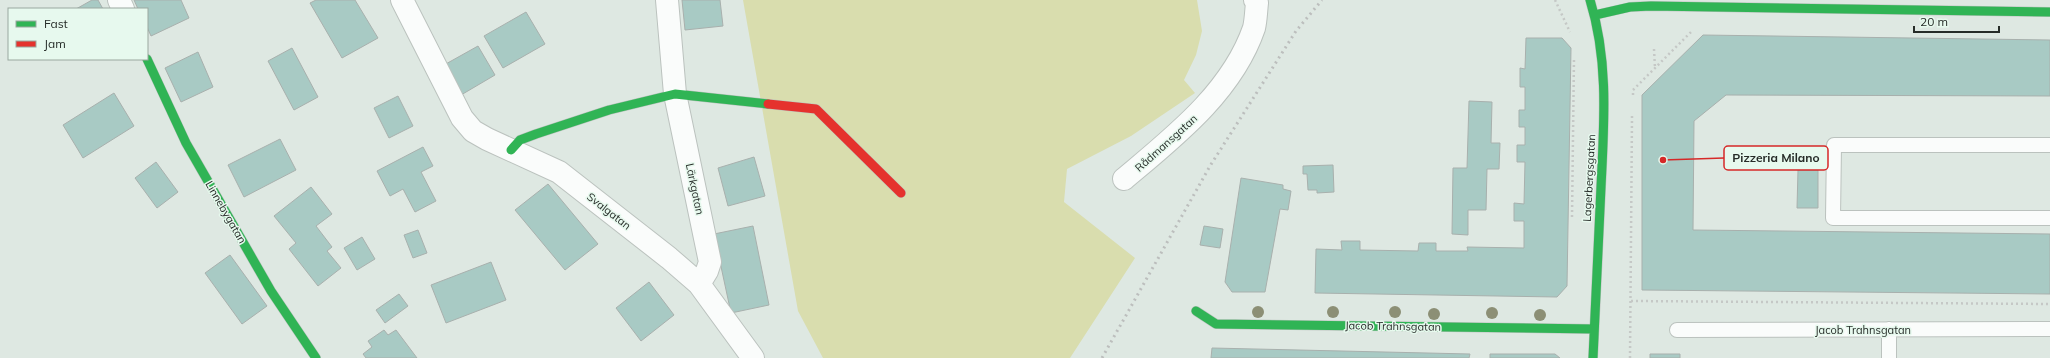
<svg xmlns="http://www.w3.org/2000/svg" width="2050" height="358" font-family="Mulish,sans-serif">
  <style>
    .green { fill: #d9ddae }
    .building { fill: #a8cac4; stroke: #a8b0ad }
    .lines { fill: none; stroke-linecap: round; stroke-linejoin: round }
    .lane-casing { stroke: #bbc2be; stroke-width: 16 }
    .street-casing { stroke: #bbc2be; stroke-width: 24 }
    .fast-casing { stroke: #bbc2be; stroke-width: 10 }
    .jam-casing { stroke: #bbc2be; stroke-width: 10 }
    .path { stroke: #c5c8c6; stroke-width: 2.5; stroke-dasharray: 2 3; stroke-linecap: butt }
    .lane { stroke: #fafcfb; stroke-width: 14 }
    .street { stroke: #fafcfb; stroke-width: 22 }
    .fast { stroke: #30b455; stroke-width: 9 }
    .jam { stroke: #e5322d; stroke-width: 9 }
    .rail { stroke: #bcbebd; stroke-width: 3; stroke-dasharray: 2 4; stroke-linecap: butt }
    .tree { fill: #8c8f75 }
    .labels { text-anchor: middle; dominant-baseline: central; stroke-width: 3; stroke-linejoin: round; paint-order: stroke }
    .street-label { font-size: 11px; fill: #262c28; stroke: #e7f9ee }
    .leader { fill: none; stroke: #d62828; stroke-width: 1.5 }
    .callout-dot { fill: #d62828; stroke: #e7f9ee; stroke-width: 1.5 }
    .callout { fill: #e7f9ee; stroke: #d62828; stroke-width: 1.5 }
    .callout-label { font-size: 12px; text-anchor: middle; font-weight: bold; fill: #262c28 }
  </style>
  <rect width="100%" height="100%" fill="#dee8e2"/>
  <path class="green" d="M743,0h454l5,31 -6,24 -12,25 11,13 -64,43 -64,33 -3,33 71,56 -65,100h-247l-25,-47z"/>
  <path class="building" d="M92,0h6l5,9h-27z
    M134,0h47l8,18 -38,18 -4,-9v-18h-9z
    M316,0h39l23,38 -36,20 -32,-55z
    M682,0h38l3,26 -38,4z
    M526,12l19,32 -42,24 -19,-32z
    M1703,35l347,5v56l-324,-1 -32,26 -1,109 357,4v60l-408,-4v-195z
    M1526,38h36l9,10 -4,238 -10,11 -242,-4 1,-44 26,1 -1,-9h19v9l58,1 1,-8h17v8h32l-1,-4 57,1v-27h-10v-18l10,1 1,-42h-8v-17h8v-18h-6v-17h6v-23h-5v-19l5,1z
    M478,46l17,29 -34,20 -17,-30z
    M292,48l26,49 -24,13 -26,-49z
    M198,52l15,35 -32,15 -16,-34z
    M114,93l20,33 -51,32 -20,-33z
    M398,96l15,30 -24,12 -15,-30z
    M1469,101l23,1 -1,41h9l-1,26h-12l-1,41h-18v25l-16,-1 1,-66h14z
    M280,139l16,31 -52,27 -16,-32z
    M423,147l10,19 -12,6 15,29 -21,11 -12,-23 -13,7 -13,-25z
    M754,157l11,39 -37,10 -10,-38z
    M156,162l22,30 -21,16 -22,-30z
    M1333,165l1,27 -17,1v-3h-9l-1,-16h-4v-8z
    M1798,170h20v38h-21z
    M1241,178l42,7v4l8,2 -3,19 -8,-1 -15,83h-33l-7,-10z
    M548,184l50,60 -33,26 -50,-60z
    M311,187l21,27 -16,12 16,21 -5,4 14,17 -23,18 -29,-37 7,-6 -22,-27z
    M753,226l16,79 -38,8 -17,-79z
    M1204,226l19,3 -3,19 -20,-3z
    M418,230l9,23 -14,5 -9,-23z
    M362,237l13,22 -18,11 -13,-22z
    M230,255l37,51 -25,18 -37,-51z
    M491,262l15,38 -60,23 -15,-38z
    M649,282l25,33 -33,26 -25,-33z
    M399,294l9,12 -23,17 -9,-13z
    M384,330l4,5 8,-5 21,28h-51l-3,-4 9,-7 -4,-6z
    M1212,348l258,6 -1,4h-258z
    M1490,354h65l5,4h-70z
    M1650,354h30v4h-30z"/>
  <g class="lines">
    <defs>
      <path id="lane" d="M2050,145h-216l-1,73h217
        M1677,330l373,-1
        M1889,358v-29"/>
      <path id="street" d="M119,0l4,9
        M402,0l60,118 11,13 14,8 72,33 110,86 30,26
        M667,0l8,94 35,168 -3,9 -8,13 54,74
        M1124,179c50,-42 108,-87 130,-151 2,-8 2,-17 3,-25l-2,-3"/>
      <path id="fast" d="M1590,0c19,61 14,124 11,187 -3,57 -5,114 -8,171
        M1595,15l35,-8 21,-1 399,6
        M147,59l39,84 85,148 45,67
        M511,150l9,-10 16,-6 73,-24 66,-16 93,10
        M1196,311l20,13 378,5"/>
      <path id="jam" d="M768,104l48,5 85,84"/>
    </defs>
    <use href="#lane" class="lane-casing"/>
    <use href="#street" class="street-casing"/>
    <use href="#fast" class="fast-casing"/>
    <use href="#jam" class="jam-casing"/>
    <path class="path" d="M1555,0l15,32
      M1654,49l1,19
      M1633,95v-5l58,-58
      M1572,217l2,-159
      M1631,301l419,3
      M1630,358l2,-242"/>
    <use href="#lane" class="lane"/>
    <use href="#street" class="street"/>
    <use href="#fast" class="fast"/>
    <use href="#jam" class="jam"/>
    <path class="rail" d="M1102,358l108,-192 86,-135 26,-31"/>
  </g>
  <g class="tree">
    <circle cx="1258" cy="312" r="6"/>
    <circle cx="1333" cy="312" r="6"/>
    <circle cx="1395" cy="312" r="6"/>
    <circle cx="1492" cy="313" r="6"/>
    <circle cx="1434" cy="314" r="6"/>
    <circle cx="1540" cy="315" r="6"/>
  </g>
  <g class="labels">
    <g class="street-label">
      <text transform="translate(1166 143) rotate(-42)">Rådmansgatan</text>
      <text transform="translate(1589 178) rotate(-87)">Lagerbergsgatan</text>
      <text transform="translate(695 189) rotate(78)">Lärkgatan</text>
      <text transform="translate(609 211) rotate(38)">Svalgatan</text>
      <text transform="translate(226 212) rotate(60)">Linnebygatan</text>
      <text transform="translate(1393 326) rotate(1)">Jacob Trahnsgatan</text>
      <text x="1863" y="330">Jacob Trahnsgatan</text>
    </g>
  </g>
  <path class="leader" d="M1663 160L1724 158"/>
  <circle class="callout-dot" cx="1663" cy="160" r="4"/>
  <rect class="callout" x="1724" y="146" width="104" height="24" rx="4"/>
  <g class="callout-label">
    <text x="1776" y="162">Pizzeria Milano</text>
  </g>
  <rect x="8" y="8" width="140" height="52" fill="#e7f9ee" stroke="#9aa79f"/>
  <rect x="16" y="21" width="20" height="6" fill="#30b455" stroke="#9aa79f"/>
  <text x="44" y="28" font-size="12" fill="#262c28">Fast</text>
  <rect x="16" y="41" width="20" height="6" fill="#e5322d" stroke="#9aa79f"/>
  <text x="44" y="48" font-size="12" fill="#262c28">Jam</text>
  <path d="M1914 26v6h85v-6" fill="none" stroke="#262c28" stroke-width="2"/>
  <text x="1920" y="26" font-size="12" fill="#262c28" stroke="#e7f9ee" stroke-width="3" paint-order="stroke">20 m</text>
</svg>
